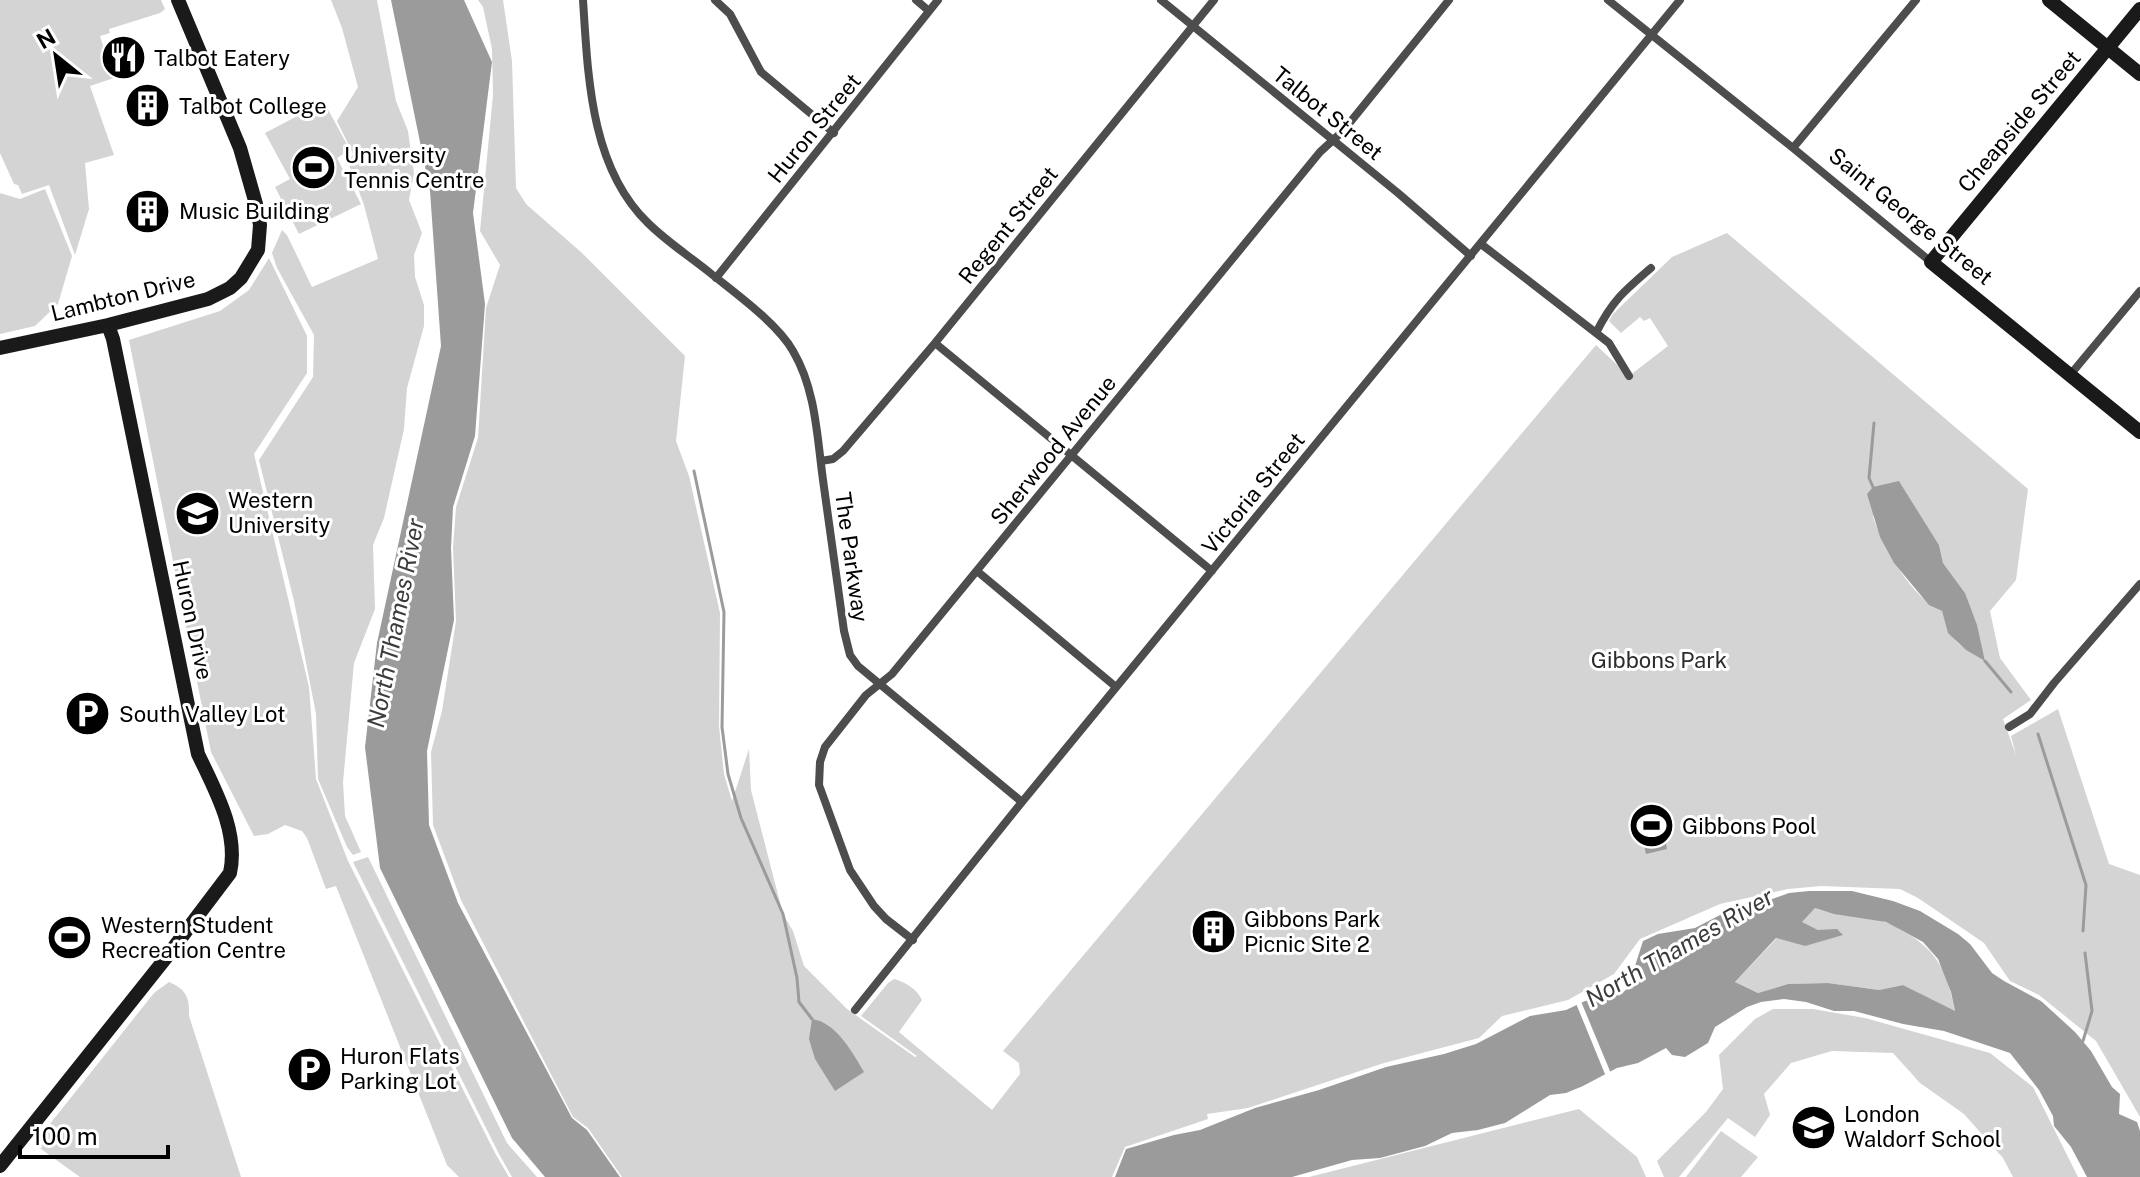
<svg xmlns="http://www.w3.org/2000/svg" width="2140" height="1177" font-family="'Public Sans',sans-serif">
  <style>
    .green { fill: #d4d4d4; fill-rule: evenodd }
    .water { fill: #9b9b9b; fill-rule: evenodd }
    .pier { fill: #fff }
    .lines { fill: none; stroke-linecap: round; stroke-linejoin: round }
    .stream { stroke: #9b9b9b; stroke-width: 3 }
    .street { stroke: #4d4d4d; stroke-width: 8 }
    .secondary { stroke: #1a1a1a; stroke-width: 14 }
    .labels { text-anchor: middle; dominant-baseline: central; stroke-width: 6; stroke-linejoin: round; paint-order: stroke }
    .poi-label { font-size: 22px; fill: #000; stroke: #fff; text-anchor: start }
    .street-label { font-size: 22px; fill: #000; stroke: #fff }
    .park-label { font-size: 22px; fill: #2b2b2b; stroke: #fff }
    .water-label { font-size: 24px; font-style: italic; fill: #3c3c3c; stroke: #fff }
  </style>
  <rect width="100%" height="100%" fill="#fff"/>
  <path class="green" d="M0,0h161l4,9 -5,4 -51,16 1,4 -10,3 14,42 -24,8 24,69 -29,8 4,46 -14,46 -26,-70 -27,9 -4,-9 -4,-1 -14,-31z
    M331,0h46l19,101 12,30 6,42 -5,27 13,33 -8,22 1,22 9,28v21l-17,62 -3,41 -20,89 -11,27 2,64 -21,54 -11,119 2,34 16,36 -8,3 -6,-8 -29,-68 -2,-65 -22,-113 -35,-141 54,-83 1,-42 -37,-67 -5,-15 10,-23 5,5 25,52 66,-28 -14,-54 -16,-43 5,-8 -16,-33 21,-34 -16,-59z
    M478,0h25l9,61 4,127 10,16 56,49 103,103 -9,85 13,35 31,137 -1,113 5,48 8,27 17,-52 2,41 32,124 10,17 11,35 43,43 68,48 2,-1 -56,-40 27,-33 6,-4c11,3 23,10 28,21l-23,32 93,78 28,-36 -1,-11 -16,-12 593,-706 33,31 39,-30 -18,-28 -6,3 -4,-4 -19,16 -12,-12 4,-7 59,-57 55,-24 301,256 -12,91 -26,31 10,47 31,42 -28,19 13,36 -5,-19 47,-27 51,155 31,11v242l-44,-76 -57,-46 -29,-14 -26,-38 -66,-45 -18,-9 -79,-3 -33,3 -68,15 -80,35 -26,35 -46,26 -66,16 -23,22 -95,25 -136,45 -41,6 1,5 -83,28 -13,30h-490l-34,-49 -15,-11 -112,-217 -28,-75 -2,-73 11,-41 14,-90 -3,-73 3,-41 22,-69 8,-130 14,-43 -20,-34 13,-136 -1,-46 -9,-42zM1899,481l40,64 4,18 22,30 20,67c-27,-13 -35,-21 -43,-49 -31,-14 -58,-62 -69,-94z
    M324,102l26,48 -13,8 24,46 -62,30 -24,-47 15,-8 -25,-46z
    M45,189l27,67 -14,48 -23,22 -35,8v-141l20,6z
    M269,258l38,78v37l-53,81 55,233 7,92 32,82 147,292 14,24h-50l-12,-12 -111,-279 -10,3 -19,-51 -5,-7 -17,-6 -17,9 -14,2 -43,-84 -82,-412 91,-29 29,-21z
    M368,857l139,286 30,34h-25l-13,-23 -146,-292z
    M1815,908c23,8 45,8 67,13 8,2 15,7 22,11 35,19 44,42 51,80l-52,-27 -24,5 -51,-7 -40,1 -30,9 -23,-11 42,-44 28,8 32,-16h-19l-17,-8z
    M169,982c17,7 21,16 20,34l52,161h-161l-46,-33 120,-151z
    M1773,1009h40l52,9 125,35 43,34 45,90h-65l-10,-19 -39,-44 -44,-31 -27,-30 -61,-2 -41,12 -27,31 6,21 -15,22 -27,-19 -49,59h-15l-7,-16 49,-49 17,-23 -4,-34 36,-36z
    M1579,1109l58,48 9,20h-337z
    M1721,1131l37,26 -17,20h-55z"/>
  <path class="water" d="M391,0h73l28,62 -19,151 12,91 -10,132 -22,71 -2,41 3,72 -27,131 2,74 29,78 114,215 15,12 33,47h-75l-33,-39 -132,-270 -15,-121 12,-104 64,-297 -11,-155z
    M1899,481l40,64 4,18 22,30 12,32 8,36 -19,-11 -18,-17 -6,-22 -13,-6 -35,-42 -14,-26 -13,-43 6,-7z
    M1660,812l7,37 -21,5 -8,-37z
    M1809,891h43l41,10 27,10 38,23 12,10 22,29 12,8 37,20 34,31 16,19 21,36 8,7 -1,20 18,8 3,9v46h-53l-16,-30 -17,-21 -1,-10 -14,-26 -29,-37 -66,-22 -41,-7 -49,-13h-20l-28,-9 -22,-3 -23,3 -14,5 -32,20 -7,16 -23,14 -13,-2 -6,-7 -28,15 -21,5 -34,18 -17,7 -16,2 -45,28 -27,7 -26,3 -27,13 -45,12 -28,2 -60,17h-177l11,-28 48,-14 26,-5 55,-22 64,-18 67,-23 58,-13 32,-10 54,-28 36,-6 19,-9 36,-7 7,-6 15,-47 15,-7 37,-6 27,-14 33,-9 34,-12zM1815,908l19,6 52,8 37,20 15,17 13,33 4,19 -52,-26 -24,5 -51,-7 -40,1 -30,9 -23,-11 41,-44 29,8 38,-11 -6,-6 -19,1 -16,-8z
    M812,1019c24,3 41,34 52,53l-29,19 -20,-32 -6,-20z"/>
  <path class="pier" d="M1580,999l32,77 -5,3 -32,-78z"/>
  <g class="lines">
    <path class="stream" d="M694,471l30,141 -2,115 6,47 13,44 42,96 14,64 2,24 13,17
      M1873,487l-4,-9 5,-55
      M1985,661l26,31
      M2038,734l48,151 -3,46
      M2083,1041l9,-30 -7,-58"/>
    <path class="street" d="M583,0c5,75 7,167 65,223 18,18 41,33 61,49 26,21 68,51 84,79 23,39 24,86 30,129 7,51 14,101 21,151l6,24 8,11 164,136
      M715,0l15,14 31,58 73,61
      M916,0l13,11
      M1161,0l237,193 73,63
      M1608,0l185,148 138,114
      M1793,148l123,-148
      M1481,244l128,99 20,33
      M716,278l222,-278
      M1596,333c16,-32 28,-42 55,-65
      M935,343l277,228
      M2070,375l70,-84
      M821,461l12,-2 10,-8 92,-108 279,-343
      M977,571l139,116
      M2009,727l21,-13 24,-31 86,-99
      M913,940l-27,-21 -12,-13 -24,-36 -31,-85 1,-23 5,-15 41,-52 26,-21 428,-522 23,-21 106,-131
      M855,1010l167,-208 658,-802"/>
    <path class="secondary" d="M2049,0l91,74
      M2140,9l-209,253 209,170
      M0,348l108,-23 100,-26 22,-11 11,-10 17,-28 2,-25 -4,-21 -16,-56 -62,-148
      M0,1166l165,-207 65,-86c9,-41 -15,-83 -32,-119l-85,-415 -5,-14"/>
  </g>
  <defs>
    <symbol id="restaurant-disc" viewBox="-11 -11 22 22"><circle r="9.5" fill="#000" stroke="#fff"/><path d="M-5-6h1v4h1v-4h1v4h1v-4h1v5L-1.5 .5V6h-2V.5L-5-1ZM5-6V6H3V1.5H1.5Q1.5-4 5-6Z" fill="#fff"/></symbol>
    <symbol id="building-disc" viewBox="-11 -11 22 22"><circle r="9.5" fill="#000" stroke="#fff"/><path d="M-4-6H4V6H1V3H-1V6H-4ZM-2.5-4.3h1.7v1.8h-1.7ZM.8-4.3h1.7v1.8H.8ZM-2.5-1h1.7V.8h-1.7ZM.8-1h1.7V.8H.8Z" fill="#fff"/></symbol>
    <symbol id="stadium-disc" viewBox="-11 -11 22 22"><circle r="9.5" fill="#000" stroke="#fff"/><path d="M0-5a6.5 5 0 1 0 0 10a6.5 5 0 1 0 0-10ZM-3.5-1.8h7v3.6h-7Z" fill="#fff"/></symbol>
    <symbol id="university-disc" viewBox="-11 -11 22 22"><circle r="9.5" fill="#000" stroke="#fff"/><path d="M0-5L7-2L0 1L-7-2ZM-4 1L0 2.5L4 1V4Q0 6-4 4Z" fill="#fff"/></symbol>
    <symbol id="parking-disc" viewBox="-11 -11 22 22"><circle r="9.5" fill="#000" stroke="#fff"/><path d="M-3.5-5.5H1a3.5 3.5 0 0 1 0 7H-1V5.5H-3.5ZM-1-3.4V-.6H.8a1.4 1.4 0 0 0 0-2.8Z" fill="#fff"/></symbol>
    <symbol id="school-disc" viewBox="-11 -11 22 22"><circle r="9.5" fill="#000" stroke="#fff"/><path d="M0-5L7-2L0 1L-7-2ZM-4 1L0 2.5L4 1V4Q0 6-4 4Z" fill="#fff"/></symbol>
  </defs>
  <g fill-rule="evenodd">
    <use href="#restaurant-disc" x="98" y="32" width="51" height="51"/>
    <use href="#building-disc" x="122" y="80" width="51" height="51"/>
    <use href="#stadium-disc" x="288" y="142" width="51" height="51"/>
    <use href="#building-disc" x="122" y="186" width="51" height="51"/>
    <use href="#university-disc" x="172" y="488" width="51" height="51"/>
    <use href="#parking-disc" x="62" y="688" width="51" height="51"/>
    <use href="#stadium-disc" x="1626" y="800" width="51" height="51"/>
    <use href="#building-disc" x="1188" y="906" width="51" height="51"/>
    <use href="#stadium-disc" x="44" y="912" width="51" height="51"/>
    <use href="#parking-disc" x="284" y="1044" width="51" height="51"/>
    <use href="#school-disc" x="1788" y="1102" width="51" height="51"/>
  </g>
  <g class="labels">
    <g class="poi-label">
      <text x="154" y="58">Talbot Eatery</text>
      <text x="179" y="106">Talbot College</text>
      <text x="344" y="155">University<tspan x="344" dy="25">Tennis Centre</tspan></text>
      <text x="179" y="211">Music Building</text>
      <text x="228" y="500">Western<tspan x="228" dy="25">University</tspan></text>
      <text x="119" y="714">South Valley Lot</text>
      <text x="1682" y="826">Gibbons Pool</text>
      <text x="1244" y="919">Gibbons Park<tspan x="1244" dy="25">Picnic Site 2</tspan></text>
      <text x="101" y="925">Western Student<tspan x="101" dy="25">Recreation Centre</tspan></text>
      <text x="340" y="1056">Huron Flats<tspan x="340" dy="25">Parking Lot</tspan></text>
      <text x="1844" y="1114">London<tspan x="1844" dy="25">Waldorf School</tspan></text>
    </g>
    <g class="street-label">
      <text transform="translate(1328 113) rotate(39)">Talbot Street</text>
      <text transform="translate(2019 121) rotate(-50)">Cheapside Street</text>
      <text transform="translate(814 128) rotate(-51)">Huron Street</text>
      <text transform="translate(1911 216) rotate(39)">Saint George Street</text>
      <text transform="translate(1008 225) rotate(-51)">Regent Street</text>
      <text transform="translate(123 296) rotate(-14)">Lambton Drive</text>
      <text transform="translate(1053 450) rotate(-51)">Sherwood Avenue</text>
      <text transform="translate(1253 493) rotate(-51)">Victoria Street</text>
      <text transform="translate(852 557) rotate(82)">The Parkway</text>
      <text transform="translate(193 620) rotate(78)">Huron Drive</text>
    </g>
    <g class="park-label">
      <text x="1659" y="660">Gibbons Park</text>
    </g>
    <g class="water-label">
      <text transform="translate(395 623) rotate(-79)">North Thames River</text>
      <text transform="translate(1679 947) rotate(-30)">North Thames River</text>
    </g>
  </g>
  <g transform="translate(56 56) rotate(330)" stroke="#ffffff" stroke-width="6" paint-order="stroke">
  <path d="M0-6L14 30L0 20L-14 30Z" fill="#000000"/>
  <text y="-12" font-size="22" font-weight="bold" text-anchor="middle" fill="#000000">N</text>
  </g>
  <path d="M20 1145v12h148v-12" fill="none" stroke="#000000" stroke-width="4"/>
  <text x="32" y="1145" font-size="24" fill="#000000" stroke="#ffffff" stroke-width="6" paint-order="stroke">100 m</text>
</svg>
